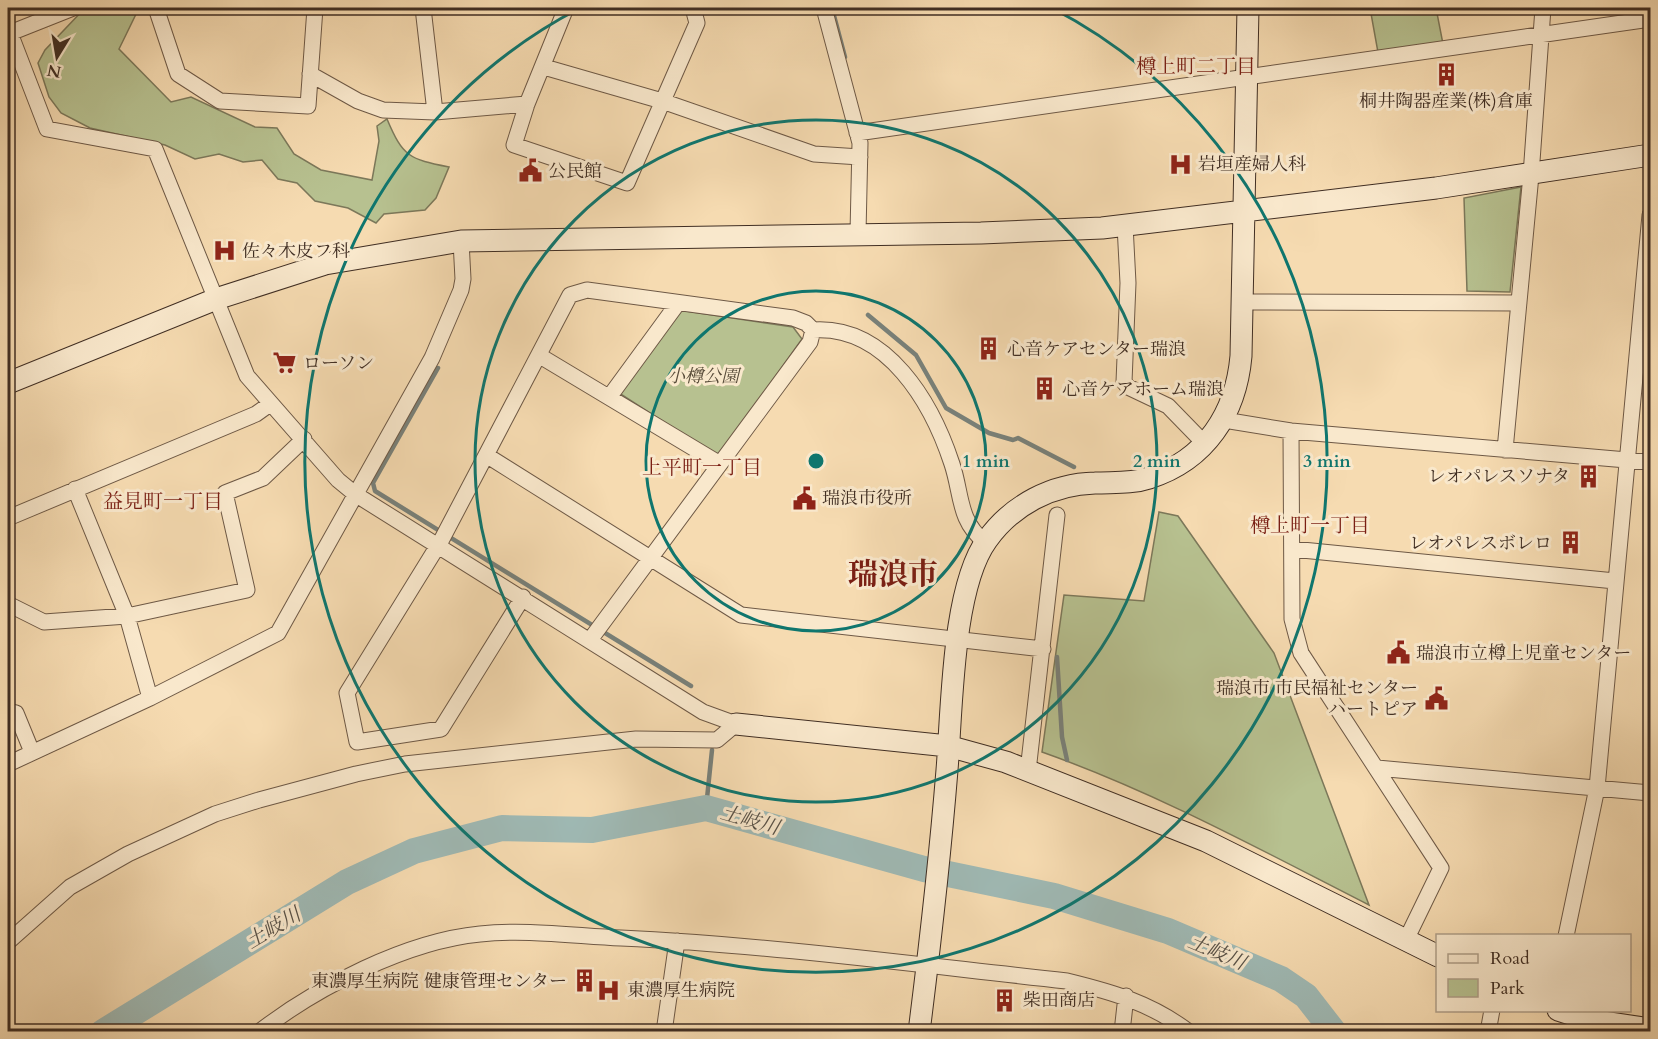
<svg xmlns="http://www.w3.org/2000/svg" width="1658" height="1039" font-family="Cardo,'Noto Serif JP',serif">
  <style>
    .green { fill: #b7c190; stroke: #7c785a; stroke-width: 1.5 }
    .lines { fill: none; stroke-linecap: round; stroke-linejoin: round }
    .stream { stroke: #79817a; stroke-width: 4.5 }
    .river { stroke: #9fb9b4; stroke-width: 26 }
    .street-casing { stroke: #6e5946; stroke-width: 17 }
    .secondary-casing { stroke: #402e23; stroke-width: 23 }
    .street { stroke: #f9e8cc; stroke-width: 15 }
    .secondary { stroke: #f9e8cc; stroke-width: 21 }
    .ring { fill: none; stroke: #0f766e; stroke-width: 3 }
    .labels { text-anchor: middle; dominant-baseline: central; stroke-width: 6; stroke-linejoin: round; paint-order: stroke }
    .poi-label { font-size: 18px; fill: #402e23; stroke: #f9e8cc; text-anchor: start }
    .park-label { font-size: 18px; font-style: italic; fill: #584b39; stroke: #f9e8cc }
    .neighbourhood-label { font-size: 20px; fill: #7a1f14; stroke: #f9e8cc }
    .water-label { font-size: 20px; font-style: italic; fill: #585147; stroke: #f9e8cc }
    .town-label { font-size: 30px; font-weight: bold; fill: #7a1f14; stroke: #f9e8cc }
    .centre { fill: #0f766e; stroke: #f9e8cc; stroke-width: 3 }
    .ring-label { font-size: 18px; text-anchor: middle; font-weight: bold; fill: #0f766e; stroke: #f9e8cc; stroke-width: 6; stroke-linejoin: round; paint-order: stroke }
  </style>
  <rect width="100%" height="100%" fill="#f6dbb1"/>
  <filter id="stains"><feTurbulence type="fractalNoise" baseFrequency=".00333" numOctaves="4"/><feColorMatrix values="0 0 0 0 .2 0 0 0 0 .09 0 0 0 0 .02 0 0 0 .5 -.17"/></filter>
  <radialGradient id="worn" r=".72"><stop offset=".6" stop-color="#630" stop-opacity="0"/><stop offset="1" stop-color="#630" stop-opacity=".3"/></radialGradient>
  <path class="green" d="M85,8h54l-20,41 52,53 20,-5 64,30 22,1 17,26 27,16 51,10 7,-39 -2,-15 10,-7c16,38 22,40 62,48l-13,31 -11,12 -41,4 -8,9 -28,-15 -33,-7 -18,-18 -19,-4 -16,-19 -19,2 -24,-8 -24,5 -30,-14 -75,-17 -29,-15 -12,-16 -11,-34 7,-13z
    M1370,8h66l8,41 -65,9z
    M1521,187l-11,105 -43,-1 -3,-93z
    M679,310l114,17 9,12 -84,118 -99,-64z
    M1159,512l19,4 96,137 95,252c-108,-55 -214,-113 -327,-153l22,-157 80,6z"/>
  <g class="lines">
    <path class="stream" d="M832,8l13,49
      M868,315l48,40 30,53 43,25 24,7 5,-2 56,29
      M438,368l-65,115 2,8 316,195
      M1057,657l5,80 5,23
      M706,808l6,-58"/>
    <path class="river" d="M103,1032l244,-150 67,-31 88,-23 90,2 114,-22 218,61 130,27 114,35 113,48 25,17 28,36"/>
    <defs>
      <path id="street" d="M73,8l-63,25 37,96 108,20 92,227 91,104 17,14 348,218 33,12
        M156,8l22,66 42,27 88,5 7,-98
        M423,8l12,104
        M566,8l-39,96 -13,41 113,38 70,-160 -4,-15
        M824,8l36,135 -2,90
        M544,67l118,34 152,53 46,3
        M310,74l48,27 25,9 52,2 92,-8
        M857,133l793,-114
        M1125,225l3,58 -4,99 4,5 40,19 37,38
        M1242,302l277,1
        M813,330c74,-5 119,73 139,134 10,30 6,57 33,78
        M540,356l180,108
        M610,396l68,-93
        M1224,420l67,11 359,31
        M1291,431l1,188 9,34 140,215 -35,72
        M1505,450l26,-275 12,-167
        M486,455l255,160 302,34
        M8,518l248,-104 14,-10
        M1292,549l323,32
        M523,597l-82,132 -84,13 -10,-49 95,-154 128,-244 17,-5 206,28 13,5 7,7
        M8,604l36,18 83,-6 -52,-127
        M590,640l220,-298 3,-12
        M150,698l-23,-82 120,-26 -22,-97 38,-15 41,-39
        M8,711l8,2 16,39
        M8,764l142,-66 128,-65 154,-275 29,-68 2,-11 -2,-38
        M1377,768l273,25
        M1028,771l29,-256
        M1566,936l31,-148 53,-573
        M8,942l62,-55 58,-33 87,-40 44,-14 97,-26 49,-10 231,-25 81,1 19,-16
        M259,1032c58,-45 148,-91 221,-98 45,-5 96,2 141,4 149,7 298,27 446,43 45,11 84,22 122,51
        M664,1032l13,-91
        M1122,1032l4,-36
        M1488,1032l4,-22"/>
      <path id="secondary" d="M8,383l208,-84 109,-35 136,-23 520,-8 121,-5 334,-40 214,-33
        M736,724l212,22 58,16 200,79 232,115
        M1558,1010l31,10 61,9
        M919,1032c11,-87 21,-175 28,-262 5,-60 5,-182 40,-230 25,-35 65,-56 108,-57 18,-1 36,1 54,-5 57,-18 87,-65 92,-122l7,-348"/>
    </defs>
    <use href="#street" class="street-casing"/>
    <use href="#secondary" class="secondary-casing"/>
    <use href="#street" class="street"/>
    <use href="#secondary" class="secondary"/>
  </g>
  <g class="ring">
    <circle cx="816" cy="461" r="170"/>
    <circle cx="816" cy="461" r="341"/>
    <path d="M1052 8A511 511 0 1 1 580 8"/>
  </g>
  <defs>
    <symbol id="building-bare" viewBox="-9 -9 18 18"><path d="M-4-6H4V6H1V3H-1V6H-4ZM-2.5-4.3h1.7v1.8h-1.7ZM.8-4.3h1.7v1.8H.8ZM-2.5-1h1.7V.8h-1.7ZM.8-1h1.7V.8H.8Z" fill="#8f2418" stroke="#f9e8cc" stroke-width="2.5" paint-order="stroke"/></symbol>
    <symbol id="hospital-bare" viewBox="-9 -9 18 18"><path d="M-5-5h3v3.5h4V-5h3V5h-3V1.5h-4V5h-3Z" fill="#8f2418" stroke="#f9e8cc" stroke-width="2.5" paint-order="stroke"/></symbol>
    <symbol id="civic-bare" viewBox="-9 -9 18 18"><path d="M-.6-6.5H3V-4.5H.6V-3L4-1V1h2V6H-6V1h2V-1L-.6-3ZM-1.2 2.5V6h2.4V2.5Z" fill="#8f2418" stroke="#f9e8cc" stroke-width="2.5" paint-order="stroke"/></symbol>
    <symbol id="supermarket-bare" viewBox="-9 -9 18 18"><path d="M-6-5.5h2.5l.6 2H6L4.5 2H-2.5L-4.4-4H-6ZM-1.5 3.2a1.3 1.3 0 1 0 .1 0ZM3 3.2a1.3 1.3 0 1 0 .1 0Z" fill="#8f2418" stroke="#f9e8cc" stroke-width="2.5" paint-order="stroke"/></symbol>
  </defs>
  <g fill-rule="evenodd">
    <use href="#building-bare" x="1430" y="58" width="33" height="33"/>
    <use href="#hospital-bare" x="1164" y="148" width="33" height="33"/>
    <use href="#civic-bare" x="514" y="154" width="33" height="33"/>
    <use href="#hospital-bare" x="208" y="234" width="33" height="33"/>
    <use href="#building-bare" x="972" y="332" width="33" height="33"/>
    <use href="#supermarket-bare" x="268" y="346" width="33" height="33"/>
    <use href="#building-bare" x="1028" y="372" width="33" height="33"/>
    <use href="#building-bare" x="1572" y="460" width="33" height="33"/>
    <use href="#civic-bare" x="788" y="482" width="33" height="33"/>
    <use href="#building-bare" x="1554" y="526" width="33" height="33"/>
    <use href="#civic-bare" x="1382" y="636" width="33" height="33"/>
    <use href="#civic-bare" x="1420" y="682" width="33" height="33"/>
    <use href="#building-bare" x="568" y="964" width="33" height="33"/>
    <use href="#hospital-bare" x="592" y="974" width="33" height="33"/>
    <use href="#building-bare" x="988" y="984" width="33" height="33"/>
  </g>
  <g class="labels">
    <g class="poi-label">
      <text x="1446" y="101" text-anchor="middle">桐井陶器産業(株)倉庫</text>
      <text x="1198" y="164">岩垣産婦人科</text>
      <text x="548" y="171">公民館</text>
      <text x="242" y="251">佐々木皮フ科</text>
      <text x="1007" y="349">心音ケアセンター瑞浪</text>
      <text x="303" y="363">ローソン</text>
      <text x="1062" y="389">心音ケアホーム瑞浪</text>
      <text x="1570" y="476" text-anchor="end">レオパレスソナタ</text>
      <text x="822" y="498">瑞浪市役所</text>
      <text x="1552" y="543" text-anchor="end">レオパレスボレロ</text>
      <text x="1416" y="653">瑞浪市立樽上児童センター</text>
      <text x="1418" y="688" text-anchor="end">瑞浪市 市民福祉センター<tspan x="1418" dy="21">ハートピア</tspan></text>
      <text x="567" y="981" text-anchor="end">東濃厚生病院 健康管理センター</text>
      <text x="627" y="990">東濃厚生病院</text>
      <text x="1023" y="1000">柴田商店</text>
    </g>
    <g class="park-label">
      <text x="703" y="376">小樽公園</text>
    </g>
    <g class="neighbourhood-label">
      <text x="1196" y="66">樽上町二丁目</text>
      <text x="702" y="467">上平町一丁目</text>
      <text x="163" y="501">益見町一丁目</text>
      <text x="1310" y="525">樽上町一丁目</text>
    </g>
    <g class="water-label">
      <text transform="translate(750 820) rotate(16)">土岐川</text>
      <text transform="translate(273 928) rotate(-31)">土岐川</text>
      <text transform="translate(1217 952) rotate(23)">土岐川</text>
    </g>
    <g class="town-label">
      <text x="893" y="574">瑞浪市</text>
    </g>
  </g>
  <circle cx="816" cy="461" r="9" class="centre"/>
  <g class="ring-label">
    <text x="986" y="467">1 min</text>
    <text x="1157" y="467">2 min</text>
    <text x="1327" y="467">3 min</text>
  </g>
  <rect width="1658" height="1039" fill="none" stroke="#f6dbb1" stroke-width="30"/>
  <rect x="9" y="9" width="1640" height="1021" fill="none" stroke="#402e23" stroke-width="3"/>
  <rect x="15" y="15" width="1628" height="1009" fill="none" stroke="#402e23" stroke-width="1.5"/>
  <rect x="1436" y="934" width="195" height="78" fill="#f9e8cc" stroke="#af9e88" stroke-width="1.5"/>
  <rect x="1448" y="954" width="30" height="9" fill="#f9e8cc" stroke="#af9e88" stroke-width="1.5"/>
  <text x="1490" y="964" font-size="18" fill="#402e23">Road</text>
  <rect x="1448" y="979" width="30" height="18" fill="#b7c190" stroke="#af9e88" stroke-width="1.5"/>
  <text x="1490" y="994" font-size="18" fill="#402e23">Park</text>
  <g transform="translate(57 57) rotate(191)" stroke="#f9e8cc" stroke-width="4.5" paint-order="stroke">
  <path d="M0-4.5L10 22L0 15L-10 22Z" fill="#402e23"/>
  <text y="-9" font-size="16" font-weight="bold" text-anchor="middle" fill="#402e23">N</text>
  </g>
  <rect width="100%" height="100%" filter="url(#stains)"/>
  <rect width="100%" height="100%" fill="url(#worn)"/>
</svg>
